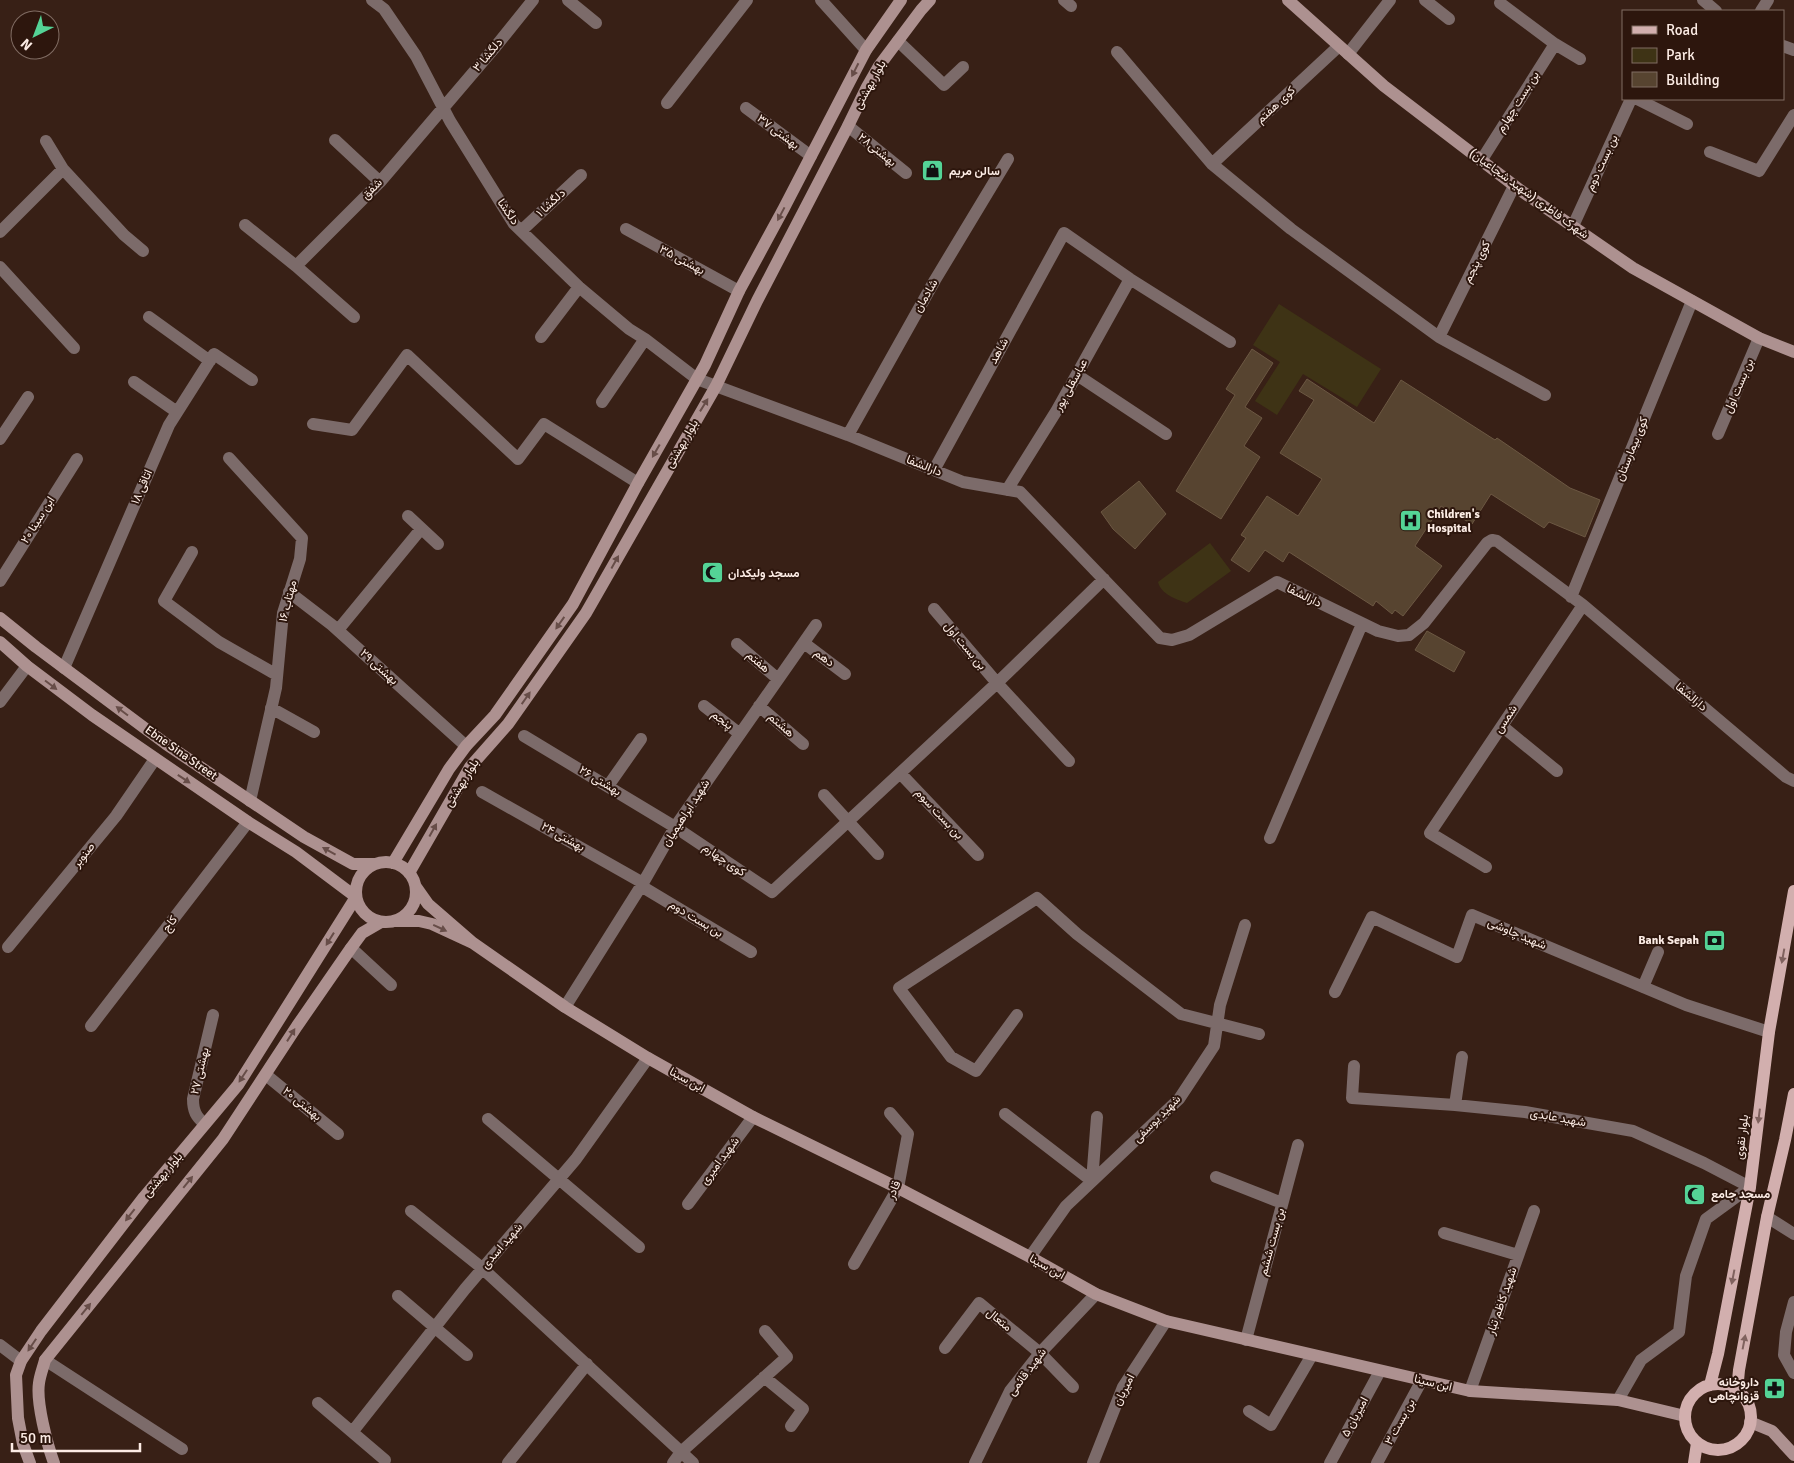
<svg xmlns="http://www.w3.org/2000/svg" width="1794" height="1463" font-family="Signika,Vazirmatn,sans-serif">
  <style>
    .green { fill: #3e3315 }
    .building { fill: #574430; stroke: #6c5843 }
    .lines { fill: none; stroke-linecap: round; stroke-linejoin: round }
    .street { stroke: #7c6b6a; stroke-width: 12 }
    .secondary { stroke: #ad9190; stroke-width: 12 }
    .primary { stroke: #d2afae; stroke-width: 12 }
    .oneway { fill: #674d48 }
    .oneway2 { fill: #80625e }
    .labels { text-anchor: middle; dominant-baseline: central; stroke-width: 4; stroke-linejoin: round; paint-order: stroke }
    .street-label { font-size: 12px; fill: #fcece5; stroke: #2d160d }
    .poi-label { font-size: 12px; font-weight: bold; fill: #fcece5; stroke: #2d160d; text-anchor: start }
  </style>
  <rect width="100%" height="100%" fill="#382016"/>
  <path class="green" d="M1279,304l102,65 -24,38 -54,-33 -26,41 -22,-14 25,-39 -27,-17z
    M1210,543l21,28 -44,32c-12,-4 -26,-9 -29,-21z"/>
  <path class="building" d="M1252,349l21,14 -28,44 17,11 -18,28 16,11 -39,62 -45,-28 59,-96 -9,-6z
    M1307,379l67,44 27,-43 94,60 2,-2 73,50 30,12 -15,37 -36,-15 -5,6 -53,-34 -19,30 -31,-18 -26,40 27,20 -39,50 -8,-6 -3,4 -16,-13 -3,5 -84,-54 -6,10 -18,-12 -16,22 -18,-12 15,-22 -5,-3 26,-39 31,20 24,-37 -42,-26 34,-53 -15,-9z
    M1139,481l27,33 -31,35 -22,-20 -12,-17z
    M1427,631l38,21 -11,20 -39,-22z"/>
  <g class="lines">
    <path class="street" d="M372,0l12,9 32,47 34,65 64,103 65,63 50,42 16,10 52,40 151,56 115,47 57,10 140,146 12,2 17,-5 88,-53 101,49 20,5 11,-1 15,-12 63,-80 5,-3 5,1 86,64 203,172 8,4
      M568,0l28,23
      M821,0l45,50
      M1064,0l7,6
      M1425,0l24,19
      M1703,0l13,11
      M1500,3l55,41 25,15
      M1761,11l7,-11
      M898,41l46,44 19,-18
      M1783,46l11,4
      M1117,52l95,112 79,65 148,108 106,58
      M1348,54l42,-54
      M1637,99l50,25
      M667,103l80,-103
      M746,108l65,48
      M848,126l58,47
      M335,140l45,42
      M46,141l17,28 61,66 19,16
      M1710,152l49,19 35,-56
      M1481,161l74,-117
      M1212,164l127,-118
      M245,225l51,41 58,51
      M1573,226l58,-127
      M626,229l113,62
      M521,231l60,-56
      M0,232l63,-63
      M296,266l84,-84 116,-136 37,-46
      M0,267l74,81
      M149,317l61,44
      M541,337l38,-50
      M1439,337l75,-151
      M1077,375l89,59
      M134,382l43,30
      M602,402l43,-63
      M313,424l39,6 55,-75 111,104 26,-35 94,59
      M1718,434l41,-96
      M848,435l87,-155 73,-121
      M0,439l28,-42
      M229,458l73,80 -2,21 -17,54 -7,75 -26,113
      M934,470l130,-237 66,46 100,63
      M1007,490l50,-80 73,-131
      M408,516l30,28
      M192,552l-28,49 55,41 58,33
      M0,581l77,-122
      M289,592l43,33 134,121
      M1571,597l121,-296
      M934,609l63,74 72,78
      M338,630l83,-101
      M804,643l41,31
      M737,644l41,35
      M64,668l105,-243 45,-71 38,26
      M0,702l27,-36
      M704,706l36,28
      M759,706l44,38
      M271,708l43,24
      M1502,726l55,45
      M524,736l151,91 97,65 225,-209 107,-104
      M900,773l78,82
      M608,786l33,-47
      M482,792l161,91
      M824,795l54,59
      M1270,838l92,-214
      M1486,867l-56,-34 153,-228
      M641,886l110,66
      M8,947l108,-131 39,-57
      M351,948l40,37
      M1643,987l15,-35
      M1335,992l37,-75 85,40 15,-42 214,90 83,27
      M565,1007l78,-124 32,-56 141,-202
      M1017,1015l-41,56 -25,-14 -52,-69 138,-90 40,36 104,80 78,20
      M91,1026l157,-204
      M1354,1066l-2,32 103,7 70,7 108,19 71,32 46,24 -44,32 -20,57 -7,56 -38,28 -23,40
      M266,1075l72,59
      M1455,1105l7,-48
      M1005,1114l87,67 5,-64
      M488,1119l151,128
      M205,1124c-9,-7 -12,-13 -12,-25l20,-84
      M1216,1177l66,26
      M688,1204l65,-87
      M411,1211l71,57 211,195
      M1767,1217l27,17
      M1444,1233l74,22
      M1030,1257l36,-51 113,-107 35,-53 6,-41 25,-80
      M854,1264l44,-76 10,-54 -18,-21
      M398,1296l69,59
      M1794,1302l-8,30 -2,23 10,18
      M1246,1340l52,-195
      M0,1345l21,16
      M945,1348l34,-45 61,50 33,34
      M45,1360l137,89
      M764,1377l39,32 -12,17
      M1470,1391l64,-180
      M318,1403l67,57
      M1249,1411l22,14 41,-70
      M353,1431l112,-142 111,-130 72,-101
      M508,1463l79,-99
      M673,1463l8,-11 106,-95 -22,-26
      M975,1463l35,-72 30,-38 56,-59
      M1093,1463l30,-76 43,-66
      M1330,1463l50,-92
      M1377,1463l45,-83"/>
    <path class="secondary" d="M1288,0l96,86 136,104 113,78 126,70 35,14
      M0,618l36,29 130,97 138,93 49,27h21
      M0,642l27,24 65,49 156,107 48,30 60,45 -118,188 -94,112 -103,134 -20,30 -5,14 2,43 5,26 7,19
      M356 892a30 30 0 1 1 60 0a30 30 0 1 1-60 0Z
      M393,863l56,-94 17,-23 29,-31 78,-111 65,-121 67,-118 34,-74 45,-83 82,-158 35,-50
      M409,873l61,-106 38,-43 78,-111 130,-227 41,-85 91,-175 19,-39 12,-21 42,-56 9,-10
      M395,921h24l13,3 41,19 -45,-39 -12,-17
      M473,943l92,64 83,51 105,59 145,71 132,69 66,37 70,27 304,70 148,9 67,16
      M1750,1422l22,9 22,24
      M54,1463c-7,-19 -18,-61 -15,-80 1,-8 4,-15 6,-23l178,-221 74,-113 54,-78 11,-15 19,-11"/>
    <path class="primary" d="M1685 1417a33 33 0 1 1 66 0a33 33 0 1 1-66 0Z
      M1710,1385l8,-31 32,-167 19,-155 25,-141
      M1737,1391l2,-21 28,-153 18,-77 9,-46
      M1694,1463l3,-20"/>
  </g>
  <defs><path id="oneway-solid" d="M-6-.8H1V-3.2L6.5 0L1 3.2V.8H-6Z" transform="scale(1.25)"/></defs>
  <g class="oneway">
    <use href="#oneway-solid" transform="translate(855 70) rotate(117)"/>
    <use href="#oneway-solid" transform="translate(781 214) rotate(118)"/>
    <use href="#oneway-solid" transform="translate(704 405) rotate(-58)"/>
    <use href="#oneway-solid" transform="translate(656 451) rotate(120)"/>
    <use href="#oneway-solid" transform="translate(615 562) rotate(-61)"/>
    <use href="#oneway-solid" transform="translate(560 623) rotate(125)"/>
    <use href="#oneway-solid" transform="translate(51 685) rotate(37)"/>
    <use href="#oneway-solid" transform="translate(526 698) rotate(-55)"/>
    <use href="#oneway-solid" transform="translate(122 711) rotate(-143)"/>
    <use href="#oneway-solid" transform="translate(184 779) rotate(34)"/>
    <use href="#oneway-solid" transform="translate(433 830) rotate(-61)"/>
    <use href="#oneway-solid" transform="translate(329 851) rotate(-151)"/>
    <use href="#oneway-solid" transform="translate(440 928) rotate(25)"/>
    <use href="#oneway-solid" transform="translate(330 939) rotate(122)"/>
    <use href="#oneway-solid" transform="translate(291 1035) rotate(-58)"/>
    <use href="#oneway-solid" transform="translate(243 1076) rotate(123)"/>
    <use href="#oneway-solid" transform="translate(188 1182) rotate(-51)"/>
    <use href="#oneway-solid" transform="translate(130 1215) rotate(128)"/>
    <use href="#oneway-solid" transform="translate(86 1309) rotate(-51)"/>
    <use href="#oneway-solid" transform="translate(32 1345) rotate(124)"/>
  </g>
  <g class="oneway2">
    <use href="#oneway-solid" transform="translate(1783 956) rotate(100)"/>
    <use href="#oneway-solid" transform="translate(1759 1116) rotate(97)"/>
    <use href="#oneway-solid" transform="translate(1733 1277) rotate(101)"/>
    <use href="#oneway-solid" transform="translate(1744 1342) rotate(-79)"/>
  </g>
  <defs>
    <symbol id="shop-square" viewBox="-11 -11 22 22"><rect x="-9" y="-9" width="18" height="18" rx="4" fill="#54d396" stroke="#2d160d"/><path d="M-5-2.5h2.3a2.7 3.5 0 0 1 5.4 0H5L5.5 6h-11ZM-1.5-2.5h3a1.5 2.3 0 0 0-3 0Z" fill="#111"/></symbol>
    <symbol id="hospital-square" viewBox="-11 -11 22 22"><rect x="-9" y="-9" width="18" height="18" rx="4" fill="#54d396" stroke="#2d160d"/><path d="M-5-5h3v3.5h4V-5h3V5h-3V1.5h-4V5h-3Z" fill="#111"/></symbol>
    <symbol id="mosque-square" viewBox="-11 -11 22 22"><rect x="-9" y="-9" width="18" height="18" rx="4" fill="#54d396" stroke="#2d160d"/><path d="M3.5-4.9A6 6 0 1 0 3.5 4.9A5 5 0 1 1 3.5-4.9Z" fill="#111"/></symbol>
    <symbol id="bank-square" viewBox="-11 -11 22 22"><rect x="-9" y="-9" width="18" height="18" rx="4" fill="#54d396" stroke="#2d160d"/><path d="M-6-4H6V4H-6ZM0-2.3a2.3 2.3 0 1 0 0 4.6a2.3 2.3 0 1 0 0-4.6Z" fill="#111"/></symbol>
    <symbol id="pharmacy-square" viewBox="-11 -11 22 22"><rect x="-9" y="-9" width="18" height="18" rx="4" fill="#54d396" stroke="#2d160d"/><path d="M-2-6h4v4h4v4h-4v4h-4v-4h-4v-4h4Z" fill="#111"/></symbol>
  </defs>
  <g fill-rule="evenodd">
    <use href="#shop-square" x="920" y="158" width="25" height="25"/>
    <use href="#hospital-square" x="1398" y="508" width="25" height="25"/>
    <use href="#mosque-square" x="700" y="560" width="25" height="25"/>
    <use href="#bank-square" x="1702" y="928" width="25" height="25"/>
    <use href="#mosque-square" x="1682" y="1182" width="25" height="25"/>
    <use href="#pharmacy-square" x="1762" y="1376" width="25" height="25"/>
  </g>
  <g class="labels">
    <g class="street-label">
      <text transform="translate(488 55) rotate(-50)">دلگشا ۳</text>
      <text transform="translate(870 85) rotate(-61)">بلوار بهشتی</text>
      <text transform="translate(1518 102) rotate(-58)">بن بست چهارم</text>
      <text transform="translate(1276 105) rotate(-43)">کوی هفتم</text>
      <text transform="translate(778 132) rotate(37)">بهشتی ٣٧</text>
      <text transform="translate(877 150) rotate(39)">بهشتی۲۸</text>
      <text transform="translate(1602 163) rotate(-65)">بن بست دوم</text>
      <text transform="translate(372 189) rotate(-46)">شفق</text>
      <text transform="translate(1529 194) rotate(36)">شهرک فاطری (شهید شجاعیان)</text>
      <text transform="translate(551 203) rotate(-43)">دلگشا ۱</text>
      <text transform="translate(508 212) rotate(55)">دلگشا</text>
      <text transform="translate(682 260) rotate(28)">بهشتی ۳۵</text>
      <text transform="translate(1477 262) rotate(-63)">کوی پنجم</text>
      <text transform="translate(926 296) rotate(-60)">شادمان</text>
      <text transform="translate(999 351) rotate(-61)">شاهد</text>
      <text transform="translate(1071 385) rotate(-61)">عباسقلی پور</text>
      <text transform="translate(1739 386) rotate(-67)">بن بست اول</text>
      <text transform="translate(682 444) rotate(-60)">بلوار بهشتی</text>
      <text transform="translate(1632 449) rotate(-68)">کوی بیمارستان</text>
      <text transform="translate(924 466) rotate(22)">دارالشفا</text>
      <text transform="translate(142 487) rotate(-67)">اتاقی ۱۸</text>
      <text transform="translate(38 520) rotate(-58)">ابن سینا ۲۰</text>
      <text transform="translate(1304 596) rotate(26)">دارالشفا</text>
      <text transform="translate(288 601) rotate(-76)">مهتاب ۱۶</text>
      <text transform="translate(965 646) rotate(50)">بن بست اول</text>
      <text transform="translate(824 658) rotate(37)">دهم</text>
      <text transform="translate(758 662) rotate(41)">هفتم</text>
      <text transform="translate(379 667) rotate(42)">بهشتی ۲۹</text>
      <text transform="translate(1691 697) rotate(40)">دارالشفا</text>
      <text transform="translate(1506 719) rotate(-56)">شمس</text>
      <text transform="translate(722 720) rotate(37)">پنجم</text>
      <text transform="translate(781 725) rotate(41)">هشتم</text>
      <text transform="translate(181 753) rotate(35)">Ebne Sina Street</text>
      <text transform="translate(600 781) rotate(31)">بهشتی ۲۶</text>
      <text transform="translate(462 783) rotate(-58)">بلوار بهشتی</text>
      <text transform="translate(686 813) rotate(-57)">شهید ابراهیمیان</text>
      <text transform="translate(939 814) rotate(47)">بن بست سوم</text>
      <text transform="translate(563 837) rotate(29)">بهشتی ۲۴</text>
      <text transform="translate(84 855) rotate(-51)">صنوبر</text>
      <text transform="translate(724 860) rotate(34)">کوی چهارم</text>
      <text transform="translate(696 919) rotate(31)">بن بست دوم</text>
      <text transform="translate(170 924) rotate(-52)">کاج</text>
      <text transform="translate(1517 934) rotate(23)">شهید چاوشی</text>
      <text transform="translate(200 1071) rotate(-77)">بهشتی ۲۷</text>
      <text transform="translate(687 1080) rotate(29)">ابن سینا</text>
      <text transform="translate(302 1104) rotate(39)">بهشتی ۲۰</text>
      <text transform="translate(1558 1118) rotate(10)">شهید عابدی</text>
      <text transform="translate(1157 1119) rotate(-45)">شهید یوسفی</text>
      <text transform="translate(1742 1137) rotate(-83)">بلوار نقوی</text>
      <text transform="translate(720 1161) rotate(-53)">شهید امیری</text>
      <text transform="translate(163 1175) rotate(-50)">بلوار بهشتی</text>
      <text transform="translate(894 1190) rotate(-68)">قادر</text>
      <text transform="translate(1272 1242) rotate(-75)">بن بست ششم</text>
      <text transform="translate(502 1246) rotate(-49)">شهید اسدی</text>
      <text transform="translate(1047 1267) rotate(29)">ابن سینا</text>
      <text transform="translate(1502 1301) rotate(-71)">شهید کاظم تبار</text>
      <text transform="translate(999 1320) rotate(39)">متعال</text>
      <text transform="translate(1027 1372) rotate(-53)">شهید قائمی</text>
      <text transform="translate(1433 1383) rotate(13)">ابن سینا</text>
      <text transform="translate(1124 1390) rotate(-63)">امیریان</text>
      <text transform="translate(1355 1417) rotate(-62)">امیریان ۵</text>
      <text transform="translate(1400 1422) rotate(-61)">بن بست ۳</text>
    </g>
    <g class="poi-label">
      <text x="949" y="171">سالن مریم</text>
      <text x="1427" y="514">Children's<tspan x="1427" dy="14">Hospital</tspan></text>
      <text x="728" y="573">مسجد ولیکدان</text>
      <text x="1699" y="940" text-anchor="end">Bank Sepah</text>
      <text x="1711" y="1194">مسجد جامع</text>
      <text x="1759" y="1382" text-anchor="end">داروخانه<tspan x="1759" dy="14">قزوانچاهی</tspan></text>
    </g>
  </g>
  <rect x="1622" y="10" width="162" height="90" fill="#2d160d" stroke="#806c63"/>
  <rect x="1632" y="26" width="25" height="8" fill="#d2afae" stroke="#806c63"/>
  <text x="1666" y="35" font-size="15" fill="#fcece5">Road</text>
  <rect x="1632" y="48" width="25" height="15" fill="#3e3315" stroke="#806c63"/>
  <text x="1666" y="60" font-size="15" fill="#fcece5">Park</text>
  <rect x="1632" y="72" width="25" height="15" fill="#574430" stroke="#806c63"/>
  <text x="1666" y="85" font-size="15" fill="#fcece5">Building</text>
  <g transform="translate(35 35) rotate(222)"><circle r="24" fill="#2d160d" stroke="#806c63"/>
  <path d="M0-4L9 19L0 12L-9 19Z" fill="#54d396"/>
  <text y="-8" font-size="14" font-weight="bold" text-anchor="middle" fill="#fcece5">N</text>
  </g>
  <path d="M12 1443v8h128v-8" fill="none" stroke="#fcece5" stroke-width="2.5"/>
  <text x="20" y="1443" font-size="15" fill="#fcece5" stroke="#2d160d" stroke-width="4" paint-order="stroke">50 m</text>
</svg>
